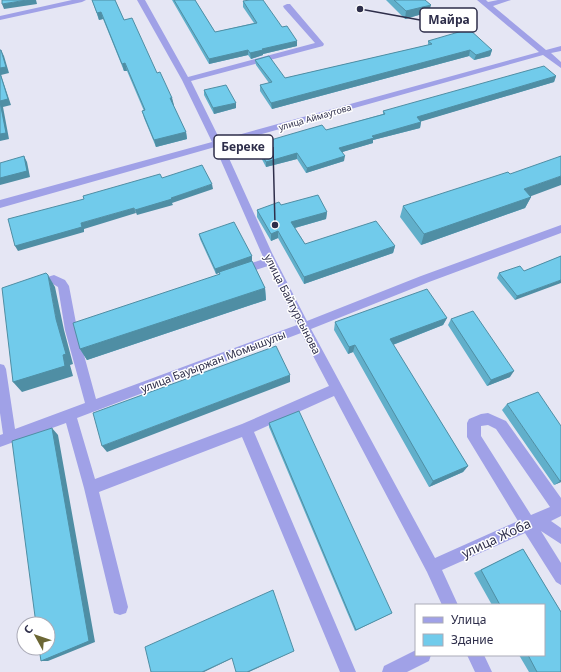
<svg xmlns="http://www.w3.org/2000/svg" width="561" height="672" font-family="'Noto Sans',sans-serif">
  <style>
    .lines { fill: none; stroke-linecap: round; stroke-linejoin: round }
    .minor { fill: #a0a1e7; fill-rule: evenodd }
    .wall { fill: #61afca }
    .shaded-wall { fill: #4f8ea4 }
    .building { fill: #71cbeb; stroke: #4f8ea4 }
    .labels { text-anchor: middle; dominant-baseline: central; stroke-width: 3; stroke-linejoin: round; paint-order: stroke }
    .far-street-label { font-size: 9px; fill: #2e2e4a; stroke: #fff }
    .street-label { font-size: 11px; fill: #2e2e4a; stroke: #fff }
    .near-street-label { font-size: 13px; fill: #2e2e4a; stroke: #fff }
    .leader { fill: none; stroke: #2e2e4a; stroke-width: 1.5 }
    .callout-dot { fill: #2e2e4a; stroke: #fff; stroke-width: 1.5 }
    .callout { fill: #fff; stroke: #2e2e4a; stroke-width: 1.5 }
    .callout-label { font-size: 12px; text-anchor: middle; font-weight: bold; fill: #2e2e4a }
  </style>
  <rect width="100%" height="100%" fill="#e5e6f4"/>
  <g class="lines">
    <path class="minor" d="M72,0h14l-4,2 -82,18v-4z
      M137,0h8l43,77 127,-34 -31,-35 -1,-2 4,-2h3l34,40 -1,2 -132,35 29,59 319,-88 -62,-52h9l2,2 10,-2h13l-18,6 53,44 15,-4v5l-10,2 10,9v6l-18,-13 -320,90 49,108 35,68 114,-45 140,-51v8l-132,49 -118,47 124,229 83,-37 -51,-84v-14l2,-4 12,-5 7,-1 18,8 55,77v18l-10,5 10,7v16l-20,-13 20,32v22l-5,-3 -31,-49 -83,37 16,35h-16l-15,-33 -93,-176 -80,36 102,240h-16l-98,-235 -143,55 29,115 -2,6 -6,2 -6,-2 -30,-125 -18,-65 -66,24v-12l3,-1 -3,-21v-49l4,1 2,4 9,60 70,-26 -20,-73 -7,-43 -5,-3 -18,6 -4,-2 -2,-3 2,-3 23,-7 11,5 4,6 7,37 15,-5 4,2 2,3 -2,3 -17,7 18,66 201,-74 -29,-59 -28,9 -4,-1 -2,-3 2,-3 28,-9 -49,-112 -215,61v-8l212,-58 -30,-62zM301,333l28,53 -87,38 -147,55 -18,-61zM481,426l7,-1 8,4 54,78 -19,8 -50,-79z
      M416,650v5h15l-2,6 -22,11h-25l2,-6z
      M467,655h17l8,17h-17z"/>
  </g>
  <path class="wall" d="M92,0h23l9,20 48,78 1,7 13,27 1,7 -31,8 -12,-29 -2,-7h2l-17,-40h-3l-21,-52 -4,1z
    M172,0h23l20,32 39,-9 -11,-16v-6l39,26 15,19 -34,8v1l-12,4 -3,-4 -39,9z
    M386,0h39l4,12 -24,7z
    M428,41l64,9 -2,6 -16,4 -5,-4 -197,53 -12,-18v-6l9,-2 -13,-18 -1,-5 30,18 143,-33z
    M556,76l-2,6 -133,39v1l-1,6 -47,12v3l-31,9 2,9 -38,12 -9,-14 -31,8 -9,-17v-6l69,-14 57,-16v-3z
    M204,90l32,18 -22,6 -10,-19z
    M531,196v1l-6,11 -104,37 -21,-28 3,-11z
    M281,205l46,7 -1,7 -31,9 10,16 90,2 -2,7 -89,31 -26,-46 -7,3 -14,-24v-7z
    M199,234l53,22v5l13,27 1,12 -179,60 -7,-11 139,-74v-2l-3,1 -16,-35z
    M561,256l-46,44 -18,-22 2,-5 25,-2z
    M447,318l-4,7 -50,20 75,121 -5,6 -34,15 -76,-135 -5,2 -14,-24 1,-8z
    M451,319l59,58 -23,9 -39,-61z
    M507,404l54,78 -7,3 -52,-75z
    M269,423l123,190 -37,18 -86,-204z
    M523,549l38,63v60h-32l-10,-17h25v-50h-52l-18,-32z"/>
  <path class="shaded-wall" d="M27,0h9l1,4 -33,5 -2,-5z
    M431,5l-2,7 -24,7 1,-8z
    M101,12l2,7 -4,1 -2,-7z
    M297,41v5l-34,8v1l-12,4 -1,-6 12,-4z
    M1,50l3,6 5,17 -8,2 10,30 -8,2 6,32 -9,2v-73z
    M248,50v5l-39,9v-5z
    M470,50l-1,6 -197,53 -1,-6z
    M492,50l-2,6 -16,4 2,-5z
    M125,63l2,8h-3l-2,-7z
    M556,76l-2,6 -138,41 1,-6z
    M170,98h2l2,7 -2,1z
    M236,103v5l-22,6 -1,-6z
    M421,122l-1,6 -47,12v3l-34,10v-5l33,-12z
    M186,132l1,7 -31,8 -2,-7z
    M297,153v6l-31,8v-5z
    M24,156l3,6 3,15 -30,8v-7z
    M345,156l-1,5 -38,12 1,-5z
    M561,176v9l-43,16 6,-12z
    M212,184l1,5 -41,14 1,2 -36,10 -2,-5z
    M531,197l-6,11 -104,37 3,-11z
    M134,208l2,5 -52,16v3l-66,19 -3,-5 66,-23z
    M327,212l-1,7 -35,10v-7z
    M278,231v7l-7,3v-7z
    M395,246l-2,7 -89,31v-7z
    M252,256v5l-36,13 -1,-5z
    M48,275l7,12 9,43 9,34 -3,1 3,11 -51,16 -9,-10 43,-63z
    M561,280v3l-46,17 2,-4z
    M265,288l1,12 -179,60 -7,-11z
    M447,318l-4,7 -56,22 3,-8z
    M355,345l-2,7 -5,2 1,-7z
    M514,371l-4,6 -23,9 4,-6z
    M290,375v7l-183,70 -5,-6z
    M52,428l6,7 37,207 -47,19h-7z
    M468,466l-5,6 -34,15 4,-6z
    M561,480v2l-7,3 6,-4z
    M294,651l-45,21h-2z
    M232,658h1l-29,14h-2z"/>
  <path class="building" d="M2,0h25l-25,4z
    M92,0h23l9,20 8,-2 25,55 3,-1 12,26h-2l16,34 -32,8 -12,-29 3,-1 -20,-47 -3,1 -21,-52 -4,1z
    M174,0h21l20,32 42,-9 -14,-22 7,-1h13l19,27 5,-1 10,15 -35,8 1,1 -13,3 -2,-3 -39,9z
    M394,0h31l6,5 -25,6z
    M469,29l23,21 -16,5 -6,-5 -199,53 -11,-18 12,-3 -17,-22 14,-4 16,22 147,-34 -4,-3z
    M0,50h1l5,17 -6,1z
    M544,66l12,10 -139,41 4,5 -49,14 2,2 -35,10 6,8 -38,12 -10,-15 -31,9 -9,-18 65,-19 4,5 59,-16 -2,-3z
    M0,73l8,26 -8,2z
    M226,85l10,18 -23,5 -9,-18z
    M0,102l6,31 -6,1z
    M24,156l3,15 -27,7v-15z
    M561,156v20l-37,13 7,8 -107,37 -21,-28 105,-34 2,2z
    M202,165l10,19 -41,14 1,1 -37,11 -1,-2 -53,15 1,4 -67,19 -7,-27 76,-20 -1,-3 77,-22 2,4z
    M318,195l9,17 -36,10 14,22 71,-23 19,25 -91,31 -26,-46 -7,3 -14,-24 22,-8 2,3z
    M234,222l18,34 -37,13 -16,-35z
    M561,256v24l-44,16 -18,-23 21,-7 4,5z
    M252,261l13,27 -185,61 -7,-26 147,-49 -1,-2z
    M46,273l2,2 8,44 10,35 -3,1 2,11 -52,16 -11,-94z
    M427,289l20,29 -57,21 78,127 -35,15 -78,-136 -6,2 -14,-25z
    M473,311l41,60 -23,9 -40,-61z
    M276,346l14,29 -188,71 -9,-33z
    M538,392l23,34v54l-1,1 -53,-77z
    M299,411l93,202 -36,17 -87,-207z
    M52,428l37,213 -48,20 -2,-13h9v-24h-12l-24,-183z
    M523,549l38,63v60h-24l-9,-17h16v-50h-44l-19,-35z
    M273,590l21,61 -47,21h-11l-4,-14 -30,14h-51l-6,-25z"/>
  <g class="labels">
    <g class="far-street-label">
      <text transform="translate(315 117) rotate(-16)">улица Аймаутова</text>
    </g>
    <g class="street-label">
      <text transform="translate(293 304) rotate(63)">улица Байтурсынова</text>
      <text transform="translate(213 361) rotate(-21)">улица Бауыржан Момышулы</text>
    </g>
    <g class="near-street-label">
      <text transform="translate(496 538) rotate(-25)">улица Жоба</text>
    </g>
  </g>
  <path class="leader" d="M360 9L420 20M275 225L273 147"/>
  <g class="callout-dot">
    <circle cx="360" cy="9" r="4"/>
    <circle cx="275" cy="225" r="4"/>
  </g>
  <g class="callout">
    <rect x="420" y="8" width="57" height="24" rx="4"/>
    <rect x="214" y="135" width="59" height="24" rx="4"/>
  </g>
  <g class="callout-label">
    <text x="449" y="24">Майра</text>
    <text x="243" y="151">Береке</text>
  </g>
  <rect x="415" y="604" width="130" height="52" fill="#ffffff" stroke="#ababb7"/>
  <rect x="423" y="617" width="20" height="6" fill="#a0a1e7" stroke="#ababb7"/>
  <text x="451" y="624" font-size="12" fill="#2e2e4a">Улица</text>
  <rect x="423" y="634" width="20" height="12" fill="#71cbeb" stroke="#ababb7"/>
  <text x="451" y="644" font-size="12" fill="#2e2e4a">Здание</text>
  <g transform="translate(36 636) rotate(310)"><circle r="19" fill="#ffffff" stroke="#ababb7"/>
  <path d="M0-3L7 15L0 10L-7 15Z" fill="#6c6734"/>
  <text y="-6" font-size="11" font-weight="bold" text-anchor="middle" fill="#2e2e4a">С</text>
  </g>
</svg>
